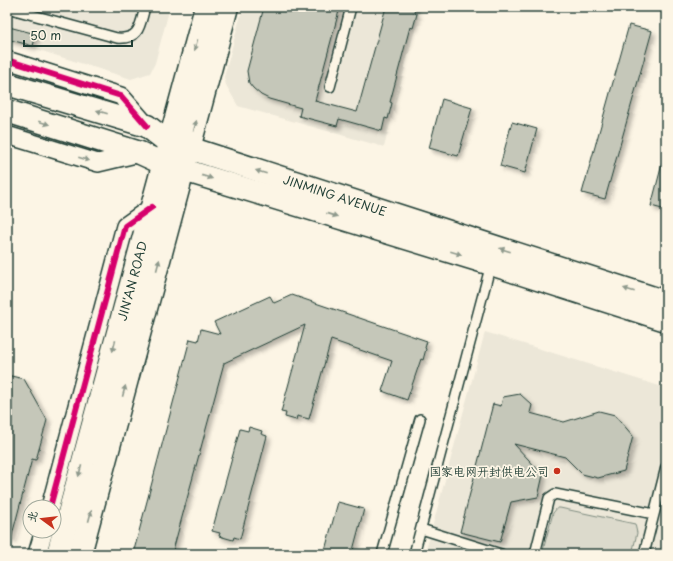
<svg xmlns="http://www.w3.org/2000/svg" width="673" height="561" font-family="'Playpen Sans','LXGW WenKai TC',sans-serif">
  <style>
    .built { fill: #ece7d8 }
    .green { fill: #dcdacc; stroke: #7e8c80 }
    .building { fill: #c5c7b9; stroke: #1f3d34; filter: url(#shadow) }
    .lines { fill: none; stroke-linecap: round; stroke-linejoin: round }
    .lane-casing { stroke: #1f3d34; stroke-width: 12 }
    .street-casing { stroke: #1f3d34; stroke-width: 20 }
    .secondary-casing { stroke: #1f3d34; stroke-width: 25 }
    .primary-casing { stroke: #1f3d34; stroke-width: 25 }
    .lane { stroke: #fcf5e5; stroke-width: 9 }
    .street { stroke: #fcf5e5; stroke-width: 17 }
    .secondary { stroke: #fcf5e5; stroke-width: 22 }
    .primary { stroke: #fcf5e5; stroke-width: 22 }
    .cycleway-casing { stroke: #fcf5e5; stroke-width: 8 }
    .cycleway { stroke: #d6006c; stroke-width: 6 }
    .oneway { fill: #8e998c }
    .poi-dot { fill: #c8321e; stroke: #fcf5e5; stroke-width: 1.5 }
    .labels { text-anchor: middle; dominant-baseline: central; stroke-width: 3.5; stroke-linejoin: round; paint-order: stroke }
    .street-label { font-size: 12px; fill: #1f3d34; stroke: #fcf5e5 }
    .poi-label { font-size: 12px; fill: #1f3d34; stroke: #fcf5e5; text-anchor: end }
  </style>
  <defs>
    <filter id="shadow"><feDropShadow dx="3.5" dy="3.5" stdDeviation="2" flood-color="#0004"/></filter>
  </defs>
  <rect width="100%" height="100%" fill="#fcf5e5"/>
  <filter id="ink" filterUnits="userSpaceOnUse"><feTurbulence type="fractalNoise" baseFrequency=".025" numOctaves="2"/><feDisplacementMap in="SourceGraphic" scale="8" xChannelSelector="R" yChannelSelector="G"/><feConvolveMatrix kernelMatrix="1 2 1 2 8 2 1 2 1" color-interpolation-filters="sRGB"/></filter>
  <g filter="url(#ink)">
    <path class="built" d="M7,7h163l-15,56 -5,10 -19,6 -124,-39z
      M243,7h178l-37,140 -146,-41 -12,-21 -2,-8z
      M485,332l181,56v166h-241z"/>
    <path class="green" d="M557,508h3l75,16 2,9 -5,21h-90l11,-41z"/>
    <path class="building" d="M264,7h76l-25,94 42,11 29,-105h29l-1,6 3,1 -4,14 -3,-1 -20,75 2,1 -4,16 -3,-1 -3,13 -43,-12 -2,7 -38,-10 2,-8 -32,-9 -8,-4 -8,-7 -4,-5 -2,-12z
      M629,25l23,6 -47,168 -23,-6z
      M9,27l27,7 -3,12 -26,-7z
      M442,99l30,9 -14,48 -29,-8z
      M512,122l25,7 -12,44 -25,-7z
      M662,164l4,1v45l-15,-4z
      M292,295l135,46 -2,7 1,1 -3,11 -2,-1 -14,41 -25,-9 10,-30 -61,-21 -22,79 -12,-3 -1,4 -11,-3 1,-4 -5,-1 24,-87 -81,38 -52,191h-39l57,-215 8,2 3,-12 19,5 -6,-12 56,-26 4,7z
      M7,375l17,4 23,41 -11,40 -4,-1 -21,80h-4z
      M520,394l12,11 -2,8 34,9 35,-11 16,4 18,21 -9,35 -26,7 -16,-4 -17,-17 -51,-13 29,31 -5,22 -27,5 -11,40 -40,-10 33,-128 8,2 2,-9z
      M249,427l13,4 -1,3 6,2 -27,103 -6,-2 -1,3 -14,-4 1,-3 -8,-2 28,-102 8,2z
      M338,502l26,7 -12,45h-28z"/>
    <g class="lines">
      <defs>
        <path id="lane" d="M7,8l110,30c23,2 23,-13 28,-31
          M330,87l21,-80
          M421,529l80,25
          M382,554l38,-135
          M414,554l77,-290
          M535,554l14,-56 6,-4 99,20
          M644,554l22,-87"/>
        <path id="street" d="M7,60l114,36 26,30
          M7,135l91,28 42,-10
          M50,507l75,-281 27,-19
          M37,554l7,-23"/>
        <g id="secondary">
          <path id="s1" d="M58,554l148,-547"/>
          <path d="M80,554l147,-547"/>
        </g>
        <g id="primary">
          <path id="s2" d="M7,84l140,42 22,17 20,5 477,154"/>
          <path d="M7,111l133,42 24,11 327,100 175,56"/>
        </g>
      </defs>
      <use href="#lane" class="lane-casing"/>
      <use href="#street" class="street-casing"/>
      <use href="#secondary" class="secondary-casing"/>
      <use href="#primary" class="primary-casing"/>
      <use href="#lane" class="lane"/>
      <use href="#street" class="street"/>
      <use href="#secondary" class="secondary"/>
      <use href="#primary" class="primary"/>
      <defs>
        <path id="cycleway" d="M7,60l114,36 26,30
          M50,507l75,-281 27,-19"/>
      </defs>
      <use href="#cycleway" class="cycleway-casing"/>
      <use href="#cycleway" class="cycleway"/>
    </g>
    <defs><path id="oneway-solid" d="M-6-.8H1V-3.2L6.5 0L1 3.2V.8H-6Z"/></defs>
    <g class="oneway">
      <use href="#oneway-solid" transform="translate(196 45) rotate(105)"/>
      <use href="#oneway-solid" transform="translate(102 112) rotate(-163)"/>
      <use href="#oneway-solid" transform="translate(44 123) rotate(17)"/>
      <use href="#oneway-solid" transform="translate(195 126) rotate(-75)"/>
      <use href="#oneway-solid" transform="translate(84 159) rotate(17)"/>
      <use href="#oneway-solid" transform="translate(261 172) rotate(-162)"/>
      <use href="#oneway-solid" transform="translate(207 177) rotate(17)"/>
      <use href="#oneway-solid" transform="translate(332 215) rotate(17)"/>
      <use href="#oneway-solid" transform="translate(505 250) rotate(-162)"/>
      <use href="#oneway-solid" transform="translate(456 253) rotate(17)"/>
      <use href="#oneway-solid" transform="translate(158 265) rotate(-75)"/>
      <use href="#oneway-solid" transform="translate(629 290) rotate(-162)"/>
      <use href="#oneway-solid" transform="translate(114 346) rotate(105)"/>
      <use href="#oneway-solid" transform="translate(124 391) rotate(-75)"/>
      <use href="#oneway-solid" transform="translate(80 471) rotate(105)"/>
      <use href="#oneway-solid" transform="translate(90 516) rotate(-75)"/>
    </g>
  </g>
  <circle class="poi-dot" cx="557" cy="471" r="4"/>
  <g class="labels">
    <g class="street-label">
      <text stroke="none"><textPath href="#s2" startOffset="348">JINMING AVENUE</textPath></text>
      <text stroke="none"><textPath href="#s1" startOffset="283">JIN'AN ROAD</textPath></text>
    </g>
    <g class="poi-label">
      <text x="549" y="471">国家电网开封供电公司</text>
    </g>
  </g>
  <rect width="673" height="561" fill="none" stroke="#fcf5e5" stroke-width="24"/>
  <rect x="12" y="12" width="649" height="537" fill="none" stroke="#1f3d34" stroke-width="1.5" filter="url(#ink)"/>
  <g transform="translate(42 519) rotate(285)"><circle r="19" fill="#fcf5e5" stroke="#a4ab9e"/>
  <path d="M0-3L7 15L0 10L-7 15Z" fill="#c8321e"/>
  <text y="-6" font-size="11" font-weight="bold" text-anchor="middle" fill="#1f3d34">北</text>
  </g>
  <path d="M24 40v6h108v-6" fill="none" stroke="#1f3d34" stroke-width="2"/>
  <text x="30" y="40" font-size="12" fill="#1f3d34" stroke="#fcf5e5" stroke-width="3" paint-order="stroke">50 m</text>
</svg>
